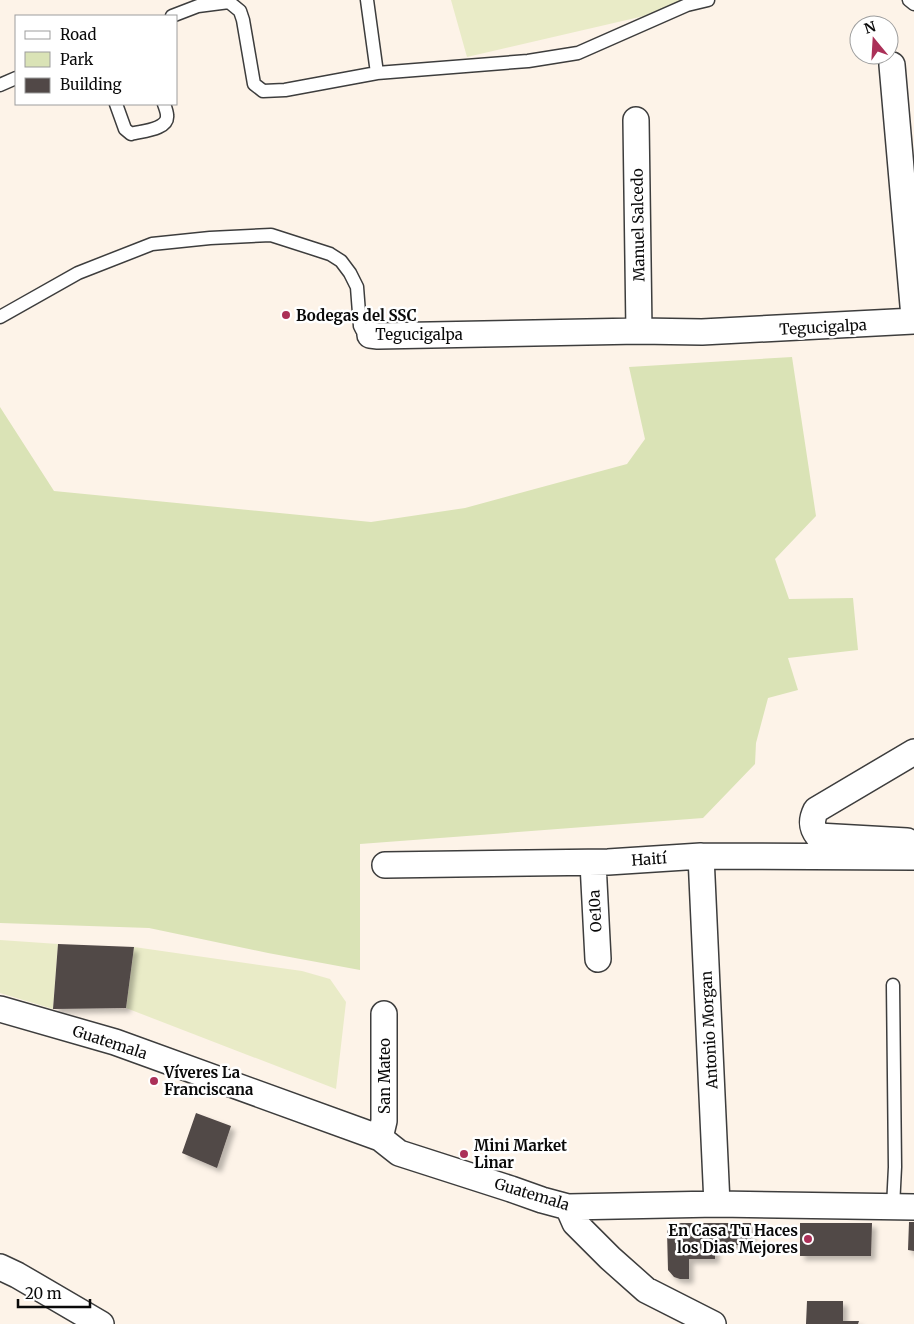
<svg xmlns="http://www.w3.org/2000/svg" width="914" height="1324" font-family="Merriweather,serif">
  <style>
    .green { fill: #dae3b6 }
    .pitch { fill: #e9ebc7 }
    .building { fill: #514847; filter: url(#shadow) }
    .lines { fill: none; stroke-linecap: round; stroke-linejoin: round }
    .lane-casing { stroke: #3d3d3d; stroke-width: 15 }
    .street-casing { stroke: #3d3d3d; stroke-width: 28 }
    .lane { stroke: #fff; stroke-width: 12 }
    .street { stroke: #fff; stroke-width: 25 }
    .poi-dot { fill: #ab3058; stroke: #fff; stroke-width: 2 }
    .labels { text-anchor: middle; dominant-baseline: central; stroke-width: 5; stroke-linejoin: round; paint-order: stroke }
    .street-label { font-size: 15px; fill: #0a0a0a; stroke: #fff }
    .poi-label { font-size: 15px; font-weight: bold; fill: #0a0a0a; stroke: #fff; text-anchor: start }
  </style>
  <defs>
    <filter id="shadow"><feDropShadow dx="4.5" dy="4.5" stdDeviation="2.5" flood-color="#0004"/></filter>
  </defs>
  <rect width="100%" height="100%" fill="#fdf3e8"/>
  <path class="green" d="M792,357l24,159 -41,43 14,40 64,-1 5,52 -70,8 10,32 -30,8 -12,45 -1,21 -52,54 -343,26v126l-92,-17 -119,-25 -149,-5v-516l54,84 317,31 94,-14 162,-44 18,-25 -16,-72z"/>
  <path class="pitch" d="M451,0h262l-246,57z
    M0,940l58,4 -5,65 -53,-16z
    M134,947l168,24 28,8 16,23 -10,87 -210,-81z"/>
  <path class="building" d="M58,944l76,3 -8,61 -73,1z
    M196,1113l35,13 -14,42 -35,-15z
    M909,1222h5v29l-6,-1z
    M681,1223h70v22h-36v14h-26v20h-9l-6,-2 -6,-7 -1,-39 4,-5z
    M800,1223h72l-1,33h-71z
    M807,1301h36v20h16l-1,3h-52z"/>
  <g class="lines">
    <defs>
      <path id="lane" d="M367,0l10,73
        M909,0l5,4
        M172,16l26,-10 31,-4 11,9 3,9 11,64 9,7 22,-1 92,-17 151,-12 50,-8 109,-48 21,-5
        M0,85l16,-7
        M116,104l9,25 6,5c10,-3 38,-4 36,-19 0,-3 -2,-8 -3,-11
        M0,317l78,-44 74,-29 58,-6 61,-3 59,19 11,7 9,12 7,14 3,39 2,4 8,5
        M893,985l2,182 -2,40"/>
      <path id="street" d="M892,65l22,252
        M636,120l3,211
        M370,335l8,1 261,-5 63,1 212,-11
        M907,841l-89,-5c-7,-9 -7,-16 -2,-26l98,-58
        M701,856l16,348
        M593,863l5,96
        M385,865l223,-3 93,-6 213,1
        M0,1009l115,33 265,96 19,15 112,36 31,11 26,7 149,-3 197,3
        M380,1138l4,-17v-107
        M568,1207l7,16 35,35 36,32 67,34
        M0,1267l17,8 84,49"/>
    </defs>
    <use href="#lane" class="lane-casing"/>
    <use href="#street" class="street-casing"/>
    <use href="#lane" class="lane"/>
    <use href="#street" class="street"/>
  </g>
  <g class="poi-dot">
    <circle cx="286" cy="315" r="5"/>
    <circle cx="154" cy="1081" r="5"/>
    <circle cx="464" cy="1154" r="5"/>
    <circle cx="808" cy="1239" r="5"/>
  </g>
  <g class="labels">
    <g class="street-label">
      <text transform="translate(638 225) rotate(-91)">Manuel Salcedo</text>
      <text transform="translate(823 327) rotate(-3)">Tegucigalpa</text>
      <text x="419" y="334">Tegucigalpa</text>
      <text transform="translate(649 859) rotate(-4)">Haití</text>
      <text transform="translate(595 911) rotate(-93)">Oe10a</text>
      <text transform="translate(709 1030) rotate(-93)">Antonio Morgan</text>
      <text transform="translate(110 1042) rotate(18)">Guatemala</text>
      <text transform="translate(384 1076) rotate(-90)">San Mateo</text>
      <text transform="translate(532 1194) rotate(17)">Guatemala</text>
    </g>
    <g class="poi-label">
      <text x="296" y="315">Bodegas del SSC</text>
      <text x="164" y="1072">Víveres La<tspan x="164" dy="17">Franciscana</tspan></text>
      <text x="474" y="1145">Mini Market<tspan x="474" dy="17">Linar</tspan></text>
      <text x="798" y="1230" text-anchor="end">En Casa Tu Haces<tspan x="798" dy="17">los Dias Mejores</tspan></text>
    </g>
  </g>
  <rect x="15" y="15" width="162" height="90" fill="#ffffff" stroke="#9d9d9d"/>
  <rect x="25" y="31" width="25" height="8" fill="#ffffff" stroke="#9d9d9d"/>
  <text x="60" y="40" font-size="15" fill="#0a0a0a">Road</text>
  <rect x="25" y="52" width="25" height="15" fill="#dae3b6" stroke="#9d9d9d"/>
  <text x="60" y="65" font-size="15" fill="#0a0a0a">Park</text>
  <rect x="25" y="78" width="25" height="15" fill="#514847" stroke="#9d9d9d"/>
  <text x="60" y="90" font-size="15" fill="#0a0a0a">Building</text>
  <g transform="translate(874 40) rotate(342)"><circle r="24" fill="#ffffff" stroke="#9d9d9d"/>
  <path d="M0-4L9 19L0 12L-9 19Z" fill="#ab3058"/>
  <text y="-8" font-size="14" font-weight="bold" text-anchor="middle" fill="#0a0a0a">N</text>
  </g>
  <path d="M18 1299v8h72v-8" fill="none" stroke="#0a0a0a" stroke-width="2.5"/>
  <text x="25" y="1299" font-size="15" fill="#0a0a0a" stroke="#ffffff" stroke-width="4" paint-order="stroke">20 m</text>
</svg>
